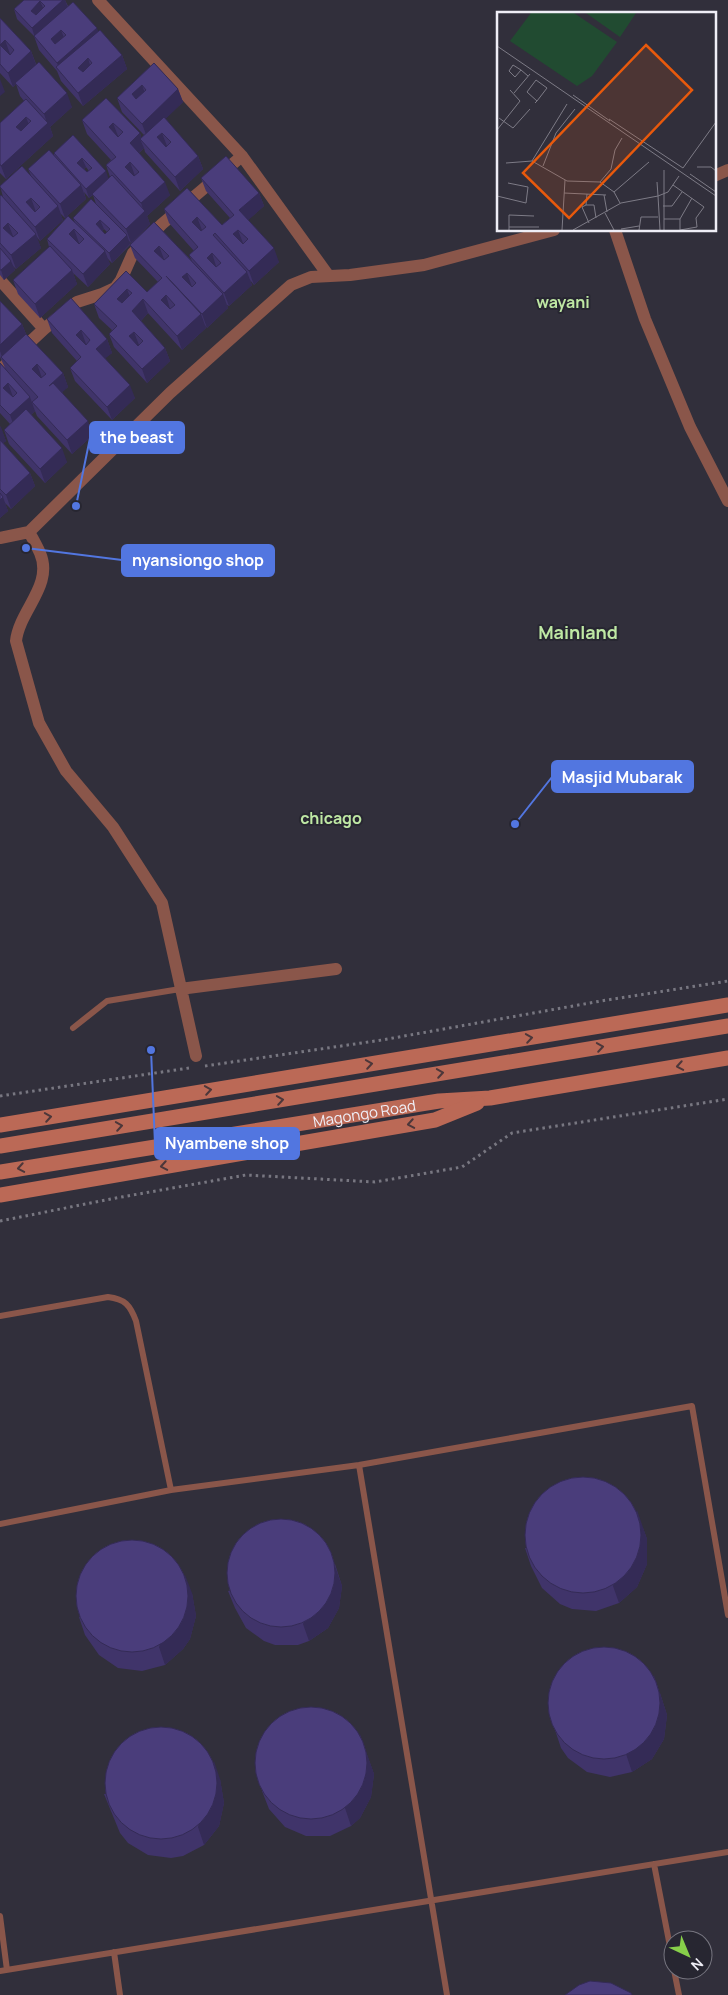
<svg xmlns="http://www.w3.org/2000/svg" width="728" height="1995" font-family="Manrope,sans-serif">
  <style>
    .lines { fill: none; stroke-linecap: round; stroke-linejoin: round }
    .path { stroke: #787781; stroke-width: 3; stroke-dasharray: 2.5 4; stroke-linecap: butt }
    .lane { stroke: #8a564a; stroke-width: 6 }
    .street { stroke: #8a564a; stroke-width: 12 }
    .secondary { stroke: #bb6956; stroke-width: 15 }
    .wall { fill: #40346a; fill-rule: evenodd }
    .shaded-wall { fill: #342b56 }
    .building { fill: #4a3d7b; stroke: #342b56; fill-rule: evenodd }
    .oneway { stroke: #4c373a }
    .labels { text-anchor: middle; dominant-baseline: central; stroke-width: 4; stroke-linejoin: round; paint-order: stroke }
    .street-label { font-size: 15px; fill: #efeef6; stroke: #272631 }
    .neighbourhood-label { font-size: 16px; font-weight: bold; fill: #bfe8a4; stroke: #272631 }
    .quarter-label { font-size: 18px; font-weight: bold; fill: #bfe8a4; stroke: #272631 }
    .inset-road { fill: none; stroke: #7d7b86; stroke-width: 1 }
    .view { fill: #e8590c; fill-opacity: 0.15; stroke: #e8590c; stroke-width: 2.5 }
    .inset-edge { fill: none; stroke: #efeef6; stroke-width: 2.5 }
    .leader { fill: none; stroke: #5276e0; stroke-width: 2 }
    .callout-dot { fill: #5276e0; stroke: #272631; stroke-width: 2 }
    .callout { fill: #5276e0; stroke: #5276e0; stroke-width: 2 }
    .callout-label { font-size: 16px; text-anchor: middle; font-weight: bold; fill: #fff }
  </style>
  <rect width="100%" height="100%" fill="#312f3b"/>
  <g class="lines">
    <path class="path" d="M205,1066l177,-26 219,-39 127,-20
      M0,1096l189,-28
      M0,1221l116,-23 130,-23 129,7 87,-15 50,-34 216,-34"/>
    <path class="lane" d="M73,1028l34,-27 73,-12
      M0,1316l108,-19c17,2 22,8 28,24l35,169
      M359,1465l88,530
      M0,1524l171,-34 188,-25 333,-59 36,209
      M654,1864l19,98
      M0,1916l7,54
      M114,1952l6,43
      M674,1970l5,25
      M0,1971l728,-119"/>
    <path class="street" d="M98,0l144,156 86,119
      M714,176l14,-6
      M615,230l30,89 45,108 38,74
      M0,280l44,49
      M0,370l44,-41 33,-27 25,-8 13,-6 6,-8 12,-27 29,-29 80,-68
      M29,532c4,7 8,14 11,21 14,32 -21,58 -24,88l23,82 27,48 47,56 49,76 34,153
      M0,538l29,-6 141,-139 121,-108 20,-8 39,-2 74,-10 130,-35
      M180,989l156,-20"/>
    <g class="secondary">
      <path d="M0,1125l728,-120"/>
      <path d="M0,1146l728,-120"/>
      <path id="s1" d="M0,1172l439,-71 51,-3 238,-40"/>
      <path d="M0,1195l435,-75 42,-17"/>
    </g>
  </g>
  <path class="wall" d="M24,0h41l3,6 30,25 24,24 5,14 -44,37 -22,-25 -4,-10 -18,-21 -5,-14 -17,-17 -3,-10z
    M0,18l31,33 5,13 36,43 -22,20 3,9 -47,43 -6,-6v-50l24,-22 -4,-5 -4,-12 -3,3 -13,-14z
    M154,63l24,26 5,13 -18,17 33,37 5,13 -23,22 -35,-39 -1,-4 -5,5 31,42 -23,21 3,8 -19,19 -2,-2 1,3 24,-22 38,39 -3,-6 5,-4 -25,-28 -5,-14 23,-21 35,37 8,-7 -24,-27 -5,-13 58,15 5,13 -16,14 31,42 -25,23 -4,-5 2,5 -23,21 -2,-1 1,3 -21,20 -2,-3 1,3 -24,22 -34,-37 -7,8 24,27 5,13 -23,22 -33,-36 -5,-13 3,-4 -13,-12 -5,-14 32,-33 21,21 11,-10 -23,-24 -5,-13 -18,18 -5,-5 3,6 -22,23 -15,-14 4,11 -37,34 -22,-24 -5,-14 36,-33 -2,-8 28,-16 -2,-5 23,-14 -3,-9 -4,3 -5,-6 2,7 -21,19 -5,-5 3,7 -23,21 -4,-5 5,12 -25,21 -3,-3 2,4 -11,10 -4,-5v-79l3,1 -3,-11 31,-10 -3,-7 26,-13v-3l19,-18 35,44 2,-2 -4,-12 5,-5 -24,-26 -5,-14 24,-22 34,35 1,5 3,-3 -22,-23 -5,-14zM86,167l3,4 -2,1 -3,-3zM104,229l3,3 -2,2 -3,-3z
    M0,301l22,23 4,10 37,39 5,14 -6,5 31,43 -21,19 -35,-38 -2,-5 -4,4 36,47 -22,21 -36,-39 -5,-14 6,-6 -10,-11v-50l5,5 -5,-11z
    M47,319l60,20 5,14 -7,5 30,40 -23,22 -37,-39 -5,-13 7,-7 -25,-28z
    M0,426l6,15 -3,2 27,30 5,13 -24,23 -6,-6 3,8 -8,7z
    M643,1528l4,11v25l-10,23 -18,16 -23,8 -24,-2 -12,-5 -18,-16 -11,-22 -6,-18z
    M335,1564l7,22 -3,22 -11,20 -19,13 -11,4h-23l-11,-4 -18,-13 -11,-20 -7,-17z
    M192,1593l4,23 -6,23 -7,10 -18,16 -23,6 -24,-3 -19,-13 -14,-20 -6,-18z
    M660,1693l7,22 -3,24 -12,20 -20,13 -22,5 -23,-5 -19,-14 -7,-10 -6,-18z
    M366,1752l8,22 -3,23 -11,21 -9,8 -21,10h-24l-21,-9 -16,-18 -7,-18z
    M220,1779l4,24 -5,23 -15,19 -21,11 -12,2 -23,-3 -20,-12 -8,-10 -16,-39z"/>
  <path class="shaded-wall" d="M63,0h2l3,8 -33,30 -3,-10z
    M40,1l4,9 -10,10 -3,-9z
    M97,28l5,14 -41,32 -4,-11z
    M61,30l5,13 -10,9 -5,-13z
    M5,40l5,14 -5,5 -5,-14z
    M31,51l5,14 -23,22 -5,-14z
    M122,55l5,14 -44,37 -5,-13z
    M88,58l4,14 -9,10 -5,-14z
    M0,79l5,13 -5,4z
    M142,85l5,14 -10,9 -5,-14z
    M178,89l5,13 -36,35 -5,-13z
    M67,93l5,14 -22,20 3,9 -47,43 -5,-13 46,-43 -3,-9z
    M26,117l5,13 -10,10 -5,-13z
    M113,123l5,13 -4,5 -5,-14z
    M140,133l2,8 -2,-2 4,9 -9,8 -5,-13z
    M162,133l5,13 -5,5 -5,-14z
    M198,156l5,13 -23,22 -5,-14z
    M82,158l4,9 -5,5 -4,-9z
    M130,162l5,14 -5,4 -5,-13z
    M106,171l3,9 -20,18 -3,-9z
    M165,182l5,13 -23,21 3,8 -19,19 -5,-14 18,-17 -3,-9z
    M81,185l5,14 -21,19 -5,-14z
    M259,193l5,13 -20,18 -5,-14z
    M31,198l5,14 -5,4 -5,-14z
    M58,206l5,14 -23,21 -5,-14z
    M197,217l5,13 -5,5 -5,-13z
    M100,220l4,9 -5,5 -3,-10z
    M8,223l5,13 -5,5 -5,-13z
    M74,229l5,14 -5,5 -5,-14z
    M238,230l5,13 -5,5 -5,-14z
    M36,234l5,14 -25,21 -5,-14z
    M127,235l3,9 -18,19 -3,-10z
    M159,246l5,13 -5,5 -5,-13z
    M274,248l5,14 -25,23 -5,-14z
    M105,251l5,13 -22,23 -5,-13z
    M212,253l4,13 -4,5 -5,-13z
    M11,261l4,9 -11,10 -3,-10z
    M72,270l5,14 -37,34 -5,-14z
    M247,272l5,13 -23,21 -5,-13z
    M187,273l5,14 -5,4 -5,-14z
    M127,289l5,13 -10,10 -5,-13z
    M223,294l5,14 -21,20 -5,-14z
    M166,295l4,14 -4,4 -5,-13z
    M143,299l5,14 -11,12 -5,-14z
    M201,314l5,14 -24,22 -5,-14z
    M22,324l5,13 -24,23 -3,-9v-6z
    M81,330l5,14 -5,5 -5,-14z
    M134,332l5,13 -5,5 -5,-14z
    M107,339l5,14 -11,9 -5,-13z
    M165,348l5,13 -23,22 -5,-14z
    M37,364l5,14 -5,4 -5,-13z
    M63,373l5,14 -14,13 -5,-14z
    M8,383l5,14 -5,4 -5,-13z
    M130,385l5,13 -23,22 -5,-13z
    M30,397l5,14 -20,18 -5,-14z
    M88,421l5,14 -21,19 -5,-14z
    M0,427h1l5,14 -6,5z
    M62,448l5,14 -22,21 -5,-14z
    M30,473l5,13 -24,23 -5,-14z
    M3,497l5,14 -8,7v-18z
    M637,1510l10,29v25l-10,23 -18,16 -6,-17z
    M328,1546l14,40 -3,22 -11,20 -19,13 -6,-17z
    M185,1575l7,18 4,23 -6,23 -7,10 -18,16 -6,-18z
    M654,1675l13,40 -3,24 -12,20 -20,13 -6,-18z
    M360,1734l14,40 -3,23 -11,21 -9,8 -6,-18z
    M214,1761l6,18 4,24 -5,23 -15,19 -6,-18z"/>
  <path class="building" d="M24,0h39l-31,28 -18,-19zM40,1l5,5 -9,9 -5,-4z
    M73,2l24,26 -40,35 -23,-27zM61,30l5,5 -11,9 -4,-5z
    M0,18l31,33 -23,22 -8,-9v-19l10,10 4,-5 -9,-10 -5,5z
    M100,30l22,25 -44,38 -22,-26zM88,58l4,5 -9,9 -5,-4z
    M39,62l28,31 -23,21 -29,-31z
    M154,63l24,26 -36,35 -25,-26zM142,85l4,5 -10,9 -4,-5z
    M106,98l34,35 -10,10 35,39 -24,21 -35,-38 10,-8 -34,-37zM113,123l10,9 -5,5 -9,-10zM130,162l9,10 -5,4 -9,-9z
    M26,99l22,24 -47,43 -1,-2v-41zM26,117l5,4 -10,10 -5,-4z
    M164,117l34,39 -23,21 -35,-38zM162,133l9,9 -5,5 -9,-10z
    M73,135l33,36 -20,18 -32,-36zM82,158l10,10 -5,4 -10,-9z
    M49,150l32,35 -21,19 -32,-35z
    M226,156l33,37 -20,17 35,38 -25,23 -34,-38 -2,2 34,37 -23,21 -35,-38 9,-8 -34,-38 23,-21 35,37 12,-10 -33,-37zM197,217l9,10 -5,4 -9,-9zM238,230l10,9 -5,5 -10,-10zM212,253l9,10 -5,4 -9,-9z
    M22,166l36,40 -23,21 -35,-40v-1zM31,198l9,9 -5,5 -9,-10z
    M112,175l33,36 -19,18 -34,-35z
    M1,195l35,39 -25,21 -11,-12v-47zM8,223l10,10 -5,4 -10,-9z
    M91,199l36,36 -18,18 -36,-35zM100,220l10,9 -5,5 -9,-10z
    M68,216l37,35 -22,23 -36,-35zM74,229l10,10 -5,5 -10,-10z
    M154,222l69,72 -21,20 -36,-38 35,38 -24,22 -34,-37 -11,12 33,37 -23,21 -33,-35 8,-8 -23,-22 32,-33 21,21 15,-14 -32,-33zM159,246l10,10 -5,4 -10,-9zM187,273l9,10 -4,4 -10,-10zM127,289l5,4 -10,10 -5,-4zM166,295l9,10 -5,4 -9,-9zM134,332l9,9 -5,5 -9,-10z
    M50,246l22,24 -37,34 -22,-24z
    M0,248l11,13 -10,9h-1z
    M71,298l36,41 -11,10 34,36 -23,22 -37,-39 11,-11 -34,-38zM81,330l9,10 -4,5 -10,-10z
    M0,301l22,23 -22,21z
    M26,334l37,39 -14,13 4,-3 35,38 -21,19 -35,-38 6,-5 -37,-40zM37,364l9,10 -5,4 -9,-9z
    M0,363l30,34 -20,18 -10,-10zM8,383l9,10 -4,4 -10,-9z
    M26,409l36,39 -22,21 -36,-39z
    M0,440l30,33 -24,22 -6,-6z
    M0,493l3,4 -3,3z
    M525 1535a58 58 0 1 1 116 0a58 58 0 1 1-116 0Z
    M227 1573a54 54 0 1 1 108 0a54 54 0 1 1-108 0Z
    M76 1596a56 56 0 1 1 112 0a56 56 0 1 1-112 0Z
    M548 1703a56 56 0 1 1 112 0a56 56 0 1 1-112 0Z
    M255 1763a56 56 0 1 1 112 0a56 56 0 1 1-112 0Z
    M105 1783a56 56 0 1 1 112 0a56 56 0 1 1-112 0Z
    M590,1981l21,2 20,10 1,2h-67l14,-10z"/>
  <defs><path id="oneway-chevron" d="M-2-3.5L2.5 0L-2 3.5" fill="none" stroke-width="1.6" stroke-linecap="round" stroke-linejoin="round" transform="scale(1.25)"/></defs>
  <g class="oneway">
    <use href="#oneway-chevron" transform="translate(529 1038) rotate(-9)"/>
    <use href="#oneway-chevron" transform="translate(600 1047) rotate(-9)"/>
    <use href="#oneway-chevron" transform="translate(369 1064) rotate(-9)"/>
    <use href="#oneway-chevron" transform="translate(680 1066) rotate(170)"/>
    <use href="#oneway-chevron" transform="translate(440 1073) rotate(-9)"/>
    <use href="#oneway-chevron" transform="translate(208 1090) rotate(-9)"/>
    <use href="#oneway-chevron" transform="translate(280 1100) rotate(-9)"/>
    <use href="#oneway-chevron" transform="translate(48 1117) rotate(-9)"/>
    <use href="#oneway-chevron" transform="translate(411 1124) rotate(170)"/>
    <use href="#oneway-chevron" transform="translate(119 1126) rotate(-9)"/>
    <use href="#oneway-chevron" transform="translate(164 1166) rotate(170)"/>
    <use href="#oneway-chevron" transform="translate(21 1168) rotate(170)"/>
  </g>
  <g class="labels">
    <g class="street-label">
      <text stroke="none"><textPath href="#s1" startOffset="369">Magongo Road</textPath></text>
    </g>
    <g class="neighbourhood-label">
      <text x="563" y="302">wayani</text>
      <text x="331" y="818">chicago</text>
    </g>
    <g class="quarter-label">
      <text x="578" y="632">Mainland</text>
    </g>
  </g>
  <g transform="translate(497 12)">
    <rect width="219" height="219" fill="#312f3b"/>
    <path d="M34,1h43l43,29 -25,34 -15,10 -67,-45zM89,1h50l-16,24z" fill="#214b31"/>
    <path class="inset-road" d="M0,34l219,150M24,58l-6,7 -6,-6 4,-6 8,5 7,6M17,81l16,-19M76,83l37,26M38,91l2,-2 10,-13 -11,-8 -9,12 10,9M2,106l14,10 17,-19M112,107l74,49 33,-46M0,118l23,-29 -10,-11M35,149l35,-57M9,151l26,-2 35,20 33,1 14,10 6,11M46,154l13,-33 19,-24M200,155h14l5,4M193,162l26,18M103,170l11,-13 4,-19 7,-12M176,173l31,22 -8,11 1,9 -17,3M117,180l35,-30M67,181l42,2M90,182l-1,11 -4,2 7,16M107,183l3,17M0,184l29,7 2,-16 -20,-4M89,193h8l2,13M166,194h9l10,-14M108,201l9,17M167,207h16v11M183,207l12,-21M12,215h30M124,217l18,-3M12,218v-15l25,1M65,218l3,-50M76,218l48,-27 37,-7 -1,-14M142,218l2,-13h17M163,218l-2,-34 10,-4 11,-16M167,218v-60"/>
    <path class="view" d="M149,33l46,45 -123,128 -46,-45z"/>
    <rect width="219" height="219" class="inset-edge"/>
  </g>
  <path class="leader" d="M76 506L90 438M26 548L122 560M515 824L552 777M151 1050L155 1144"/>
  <g class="callout-dot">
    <circle cx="76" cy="506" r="5"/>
    <circle cx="26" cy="548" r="5"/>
    <circle cx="515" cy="824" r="5"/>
    <circle cx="151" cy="1050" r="5"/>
  </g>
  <g class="callout">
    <rect x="90" y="422" width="94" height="31" rx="5"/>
    <rect x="122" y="545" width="152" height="31" rx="5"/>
    <rect x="552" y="761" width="141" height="31" rx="5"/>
    <rect x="155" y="1128" width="144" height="31" rx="5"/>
  </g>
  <g class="callout-label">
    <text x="137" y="443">the beast</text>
    <text x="198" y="566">nyansiongo shop</text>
    <text x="622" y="783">Masjid Mubarak</text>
    <text x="227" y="1149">Nyambene shop</text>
  </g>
  <g transform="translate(688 1955) rotate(136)"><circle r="24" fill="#272631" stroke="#777680"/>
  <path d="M0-4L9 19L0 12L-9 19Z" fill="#87cf4a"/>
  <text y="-8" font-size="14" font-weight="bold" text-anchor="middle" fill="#efeef6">N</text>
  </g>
</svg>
